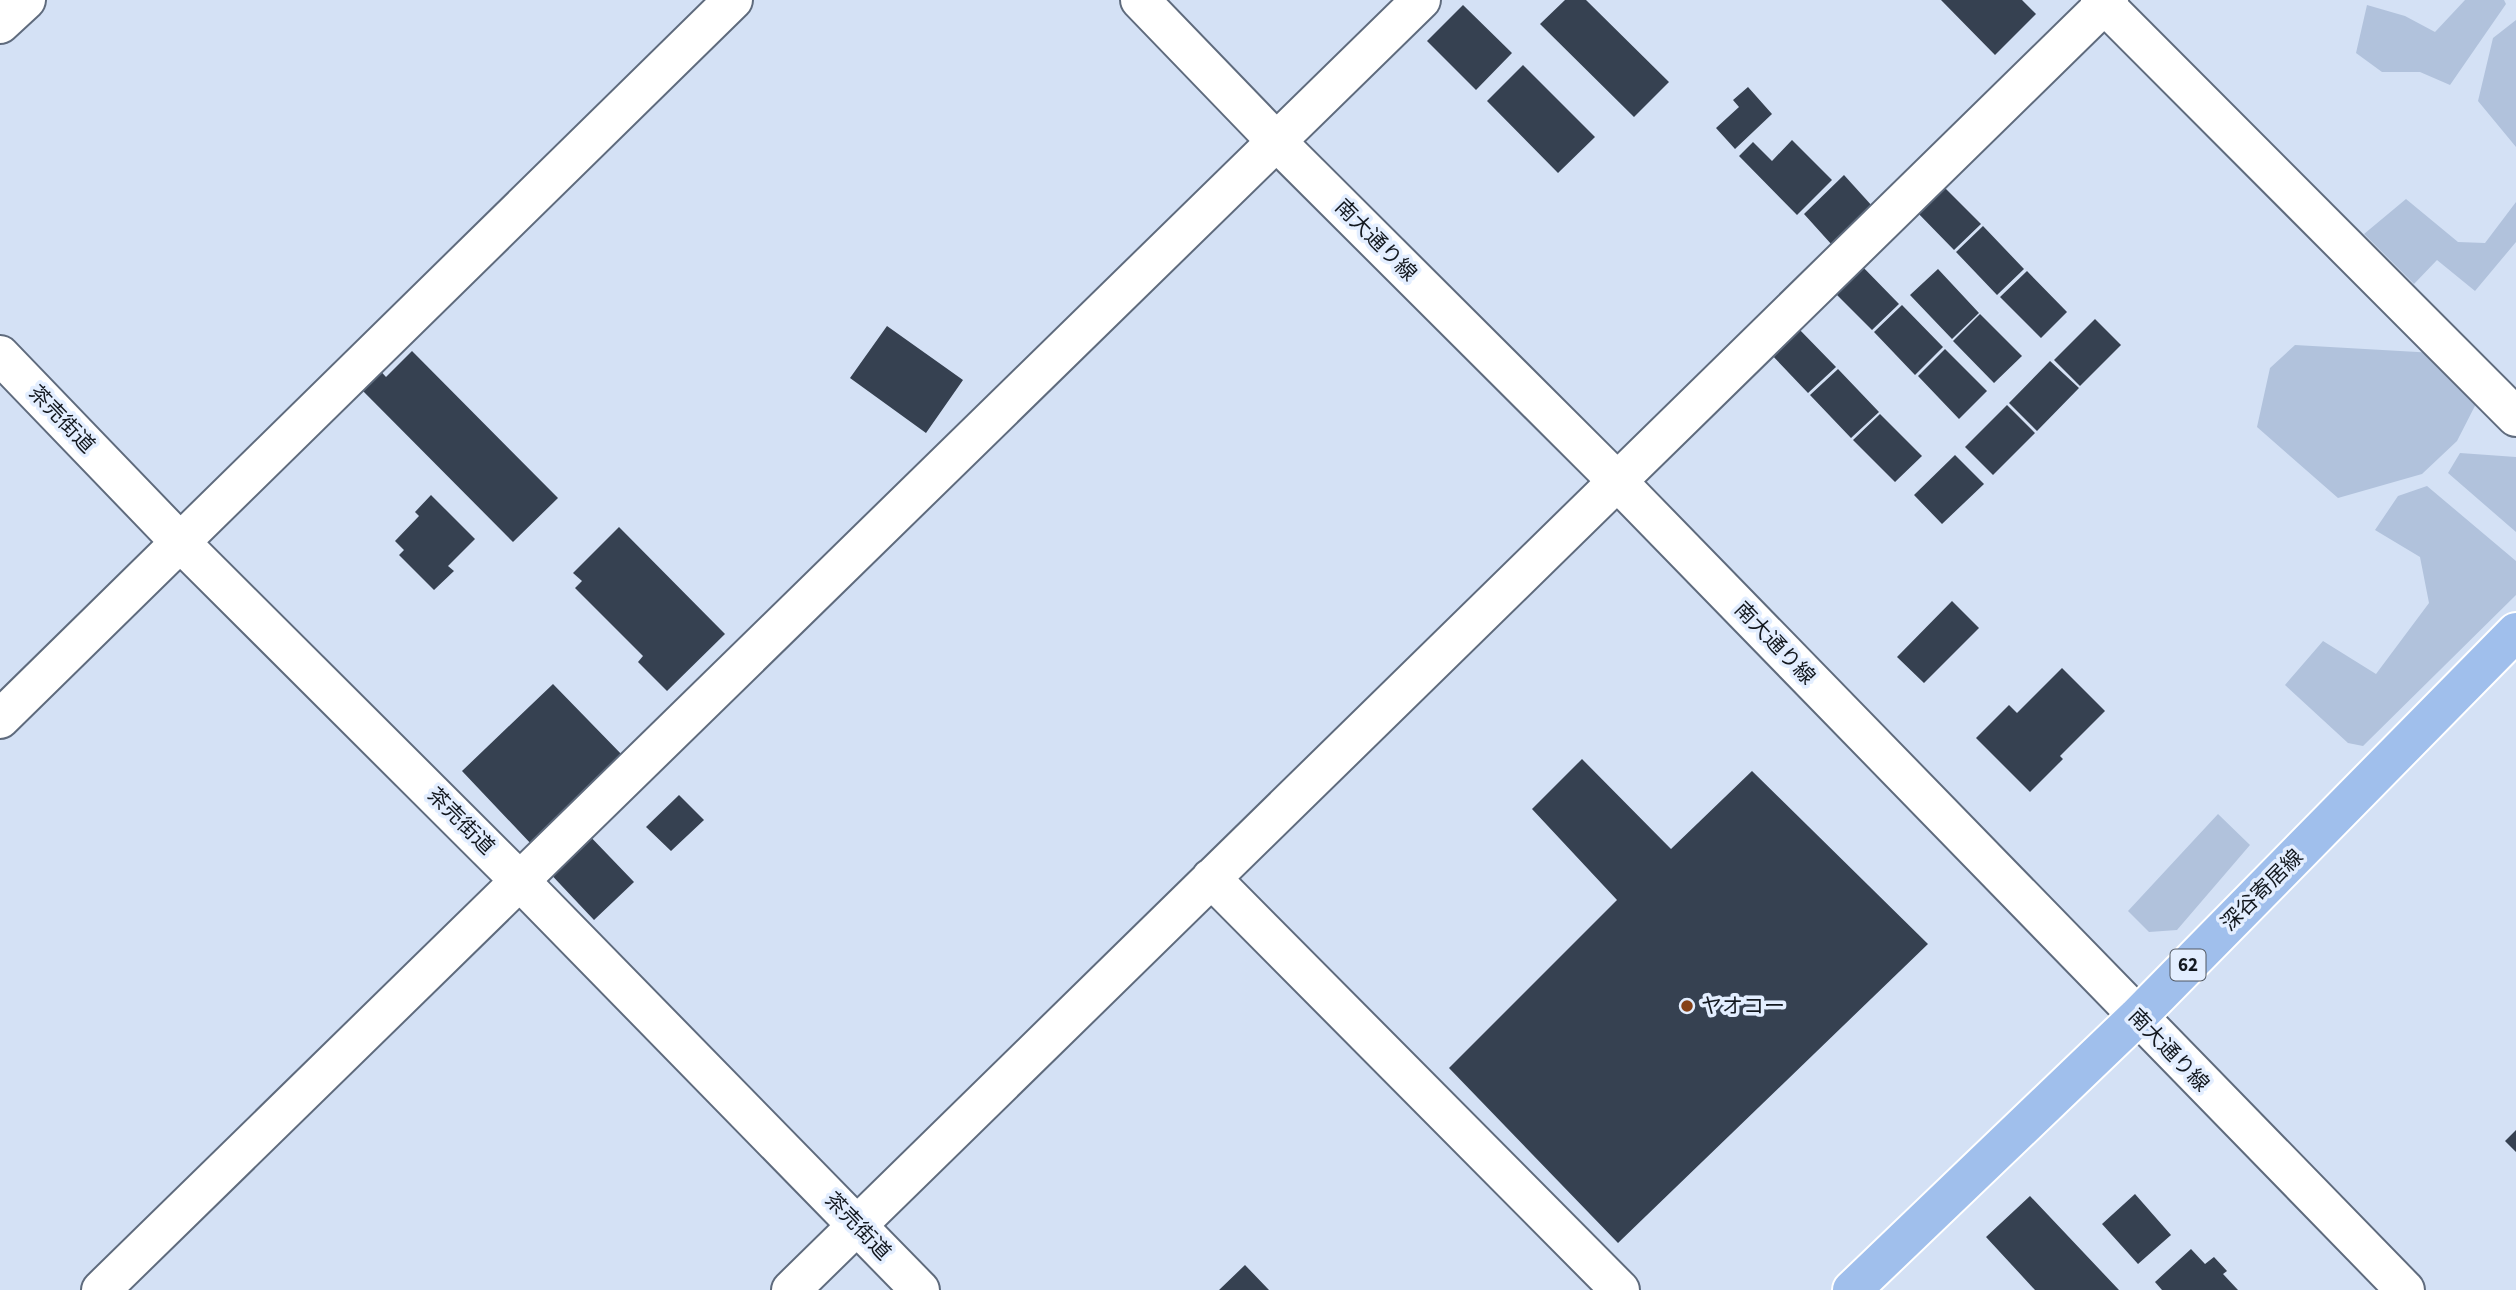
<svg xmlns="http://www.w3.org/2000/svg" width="2516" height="1290" font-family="'Source Sans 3','Noto Sans JP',sans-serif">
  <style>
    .green { fill: #b1c2dc }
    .building { fill: #364151 }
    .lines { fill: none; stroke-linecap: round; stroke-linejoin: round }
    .minor-casing { stroke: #5f6b7d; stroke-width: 42 }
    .tertiary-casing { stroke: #5f6b7d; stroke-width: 42 }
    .primary-casing { stroke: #fff; stroke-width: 42 }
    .minor { stroke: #fff; stroke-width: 38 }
    .tertiary { stroke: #fff; stroke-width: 38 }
    .primary { stroke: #a0bfec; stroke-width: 38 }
    .poi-dot { fill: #854117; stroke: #e3eeff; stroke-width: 2.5 }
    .labels { text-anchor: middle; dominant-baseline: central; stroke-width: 7; stroke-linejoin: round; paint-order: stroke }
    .shield { fill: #e3eeff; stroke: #515862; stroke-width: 2 }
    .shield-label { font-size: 19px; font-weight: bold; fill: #13181f }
    .street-label { font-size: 21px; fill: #13181f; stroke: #e3eeff }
    .poi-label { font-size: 21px; fill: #13181f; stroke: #e3eeff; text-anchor: start }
  </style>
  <rect width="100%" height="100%" fill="#d4e1f5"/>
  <path class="green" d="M2465,0h39l2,4 -56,81 -30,-13h-38l-26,-19 11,-48 38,11 30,16z
    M2516,20v127l-38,-46 15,-63z
    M2406,199l52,43 27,1 31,-41v40l-41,49 -38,-31 -23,24 -50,-50z
    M2295,345l140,8 45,43 -23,45 -35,33 -84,24 -81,-71 13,-59z
    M2460,453l56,4v75l-68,-59z
    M2427,486l89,75v34l-153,151 -15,-3 -63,-58 38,-44 53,33 53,-71 -9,-46 -45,-27 23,-34z
    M2218,814l32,31 -73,85 -28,2 -21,-21z"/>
  <path class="building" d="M1565,0h21l83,82 -35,35 -94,-93z
    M1941,0h81l14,14 -41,41z
    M1463,5l49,48 -36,37 -49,-49z
    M1523,65l72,72 -37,36 -71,-72z
    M1748,87l24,27 -37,35 -19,-21 23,-21 -6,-7z
    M1792,140l40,40 -35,35 -58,-59 14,-14 19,19z
    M1844,175l29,32 -41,38 -28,-31z
    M1940,183l41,41 -27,26 -41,-42z
    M1983,226l41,43 -27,26 -41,-43z
    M1858,262l41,42 -27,26 -41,-41z
    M1938,269l41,44 -27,26 -42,-44z
    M2027,271l40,41 -26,26 -41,-41z
    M1902,305l41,42 -28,28 -41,-43z
    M1980,314l42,42 -28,27 -41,-42z
    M2095,319l26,26 -41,41 -26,-26z
    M887,326l76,54 -37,53 -76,-55z
    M1797,327l39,40 -28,26 -38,-40z
    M1945,349l42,42 -28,28 -41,-43z
    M412,351l146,147 -45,44 -156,-157 19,-19 10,11z
    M2050,361l29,27 -42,43 -28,-28z
    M1838,369l41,43 -28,26 -41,-43z
    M2007,405l28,28 -42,42 -28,-28z
    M1880,414l42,42 -27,26 -42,-42z
    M1955,455l29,29 -42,40 -28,-29z
    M431,495l44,44 -27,27 6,5 -20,19 -35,-35 5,-5 -9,-9 24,-25 -4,-4z
    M619,527l106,107 -58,57 -29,-29 5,-6 -68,-68 7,-7 -9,-8z
    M1952,601l27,27 -55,55 -27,-26z
    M2062,668l43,43 -45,45 3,3 -33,33 -54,-54 33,-33 8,8z
    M553,684l72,74 -92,88 -71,-75z
    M1582,759l89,90 81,-78 176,173 -310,299 -169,-175 168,-168 -85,-91z
    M679,795l25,25 -33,31 -25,-24z
    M584,830l50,52 -40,38 -50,-53z
    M2516,1130v22l-11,-11z
    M2135,1194l36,41 -33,29 -36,-40z
    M2030,1196l89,94h-84l-49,-53z
    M2191,1249l14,15 9,-7 13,14 -4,3 15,16h-76l-7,-8z
    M1245,1265l24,25h-50z"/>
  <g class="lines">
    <defs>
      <path id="minor" d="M2100,0l416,417
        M0,719l733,-719
        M1211,878l409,412
        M101,1290l1320,-1290
        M791,1290l1318,-1290"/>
      <path id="tertiary" d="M1140,0l137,142 339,338 789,810
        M0,24l26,-24
        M0,355l180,187 340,339 400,409"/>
      <path id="primary" d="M1852,1290l285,-273 379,-385"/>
    </defs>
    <use href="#minor" class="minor-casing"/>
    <use href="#tertiary" class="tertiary-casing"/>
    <use href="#primary" class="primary-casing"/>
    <use href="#minor" class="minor"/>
    <use href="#tertiary" class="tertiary"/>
    <use href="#primary" class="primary"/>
  </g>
  <circle class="poi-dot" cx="1687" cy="1006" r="7"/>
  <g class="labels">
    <rect class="shield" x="2170.5" y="949.5" width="35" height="31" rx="5"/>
    <g class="shield-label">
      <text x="2188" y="965">62</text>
    </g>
    <g class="street-label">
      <text transform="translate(1376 240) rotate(45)">南大通り線</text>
      <text transform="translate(62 419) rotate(46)">茶売街道</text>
      <text transform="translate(1775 643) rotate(46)">南大通り線</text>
      <text transform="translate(461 821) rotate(45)">茶売街道</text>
      <text transform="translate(2262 890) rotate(-45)">深谷寄居線</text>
      <text transform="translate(2169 1050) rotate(46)">南大通り線</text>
      <text transform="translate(858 1226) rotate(46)">茶売街道</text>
    </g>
    <g class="poi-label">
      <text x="1701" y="1006">ヤオコー</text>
    </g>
  </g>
</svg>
